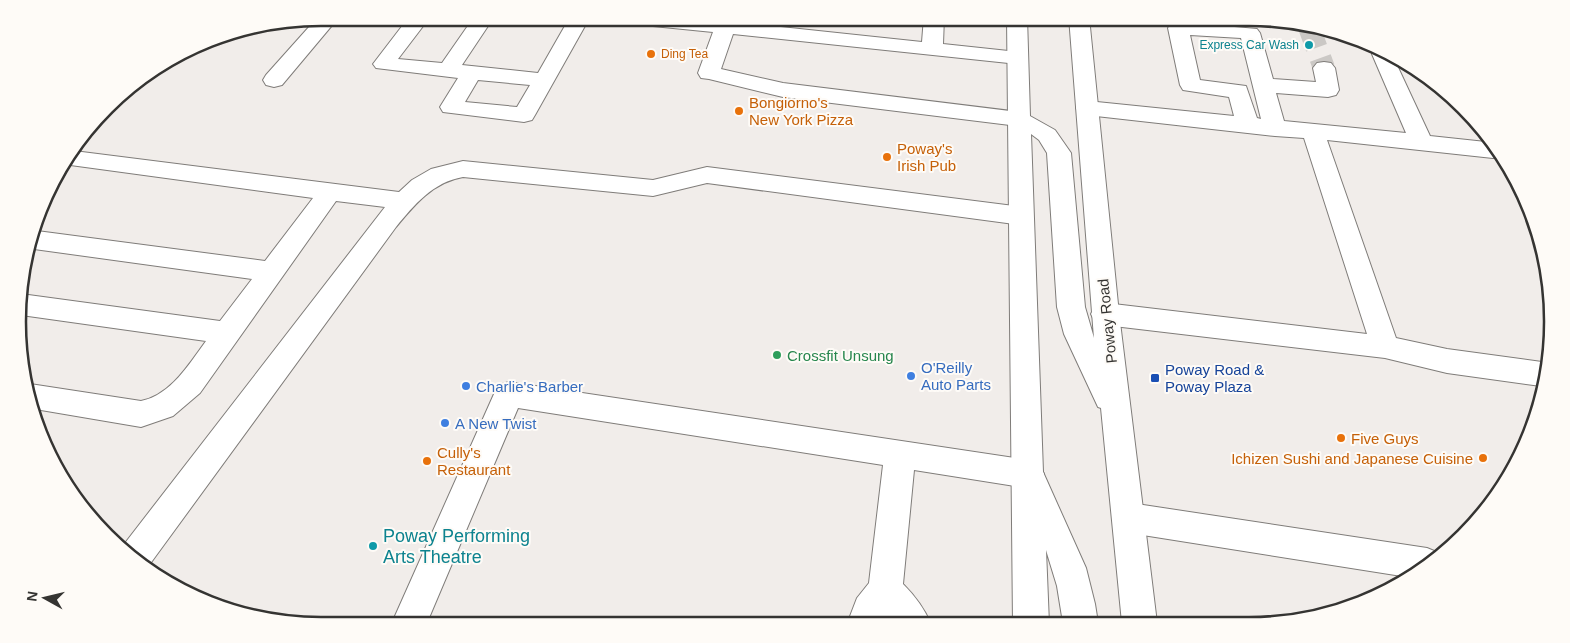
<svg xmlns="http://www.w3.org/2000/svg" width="1570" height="643" font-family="Helvetica,sans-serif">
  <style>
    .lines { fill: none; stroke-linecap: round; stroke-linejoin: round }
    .minor-tunnel { stroke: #cbc8c5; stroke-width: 22; stroke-dasharray: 22 11; stroke-linecap: butt }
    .minor-casing { stroke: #7f7c79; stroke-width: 2 }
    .major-casing { stroke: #7f7c79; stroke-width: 2 }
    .minor { fill: #fff; fill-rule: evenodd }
    .major { fill: #fff; fill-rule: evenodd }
    .culture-dot { fill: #0f9aa8; stroke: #fefbf7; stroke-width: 2 }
    .food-dot { fill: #e8710a; stroke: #fefbf7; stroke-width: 2 }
    .leisure-dot { fill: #2e9e5b; stroke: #fefbf7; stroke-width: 2 }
    .shop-dot { fill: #3f7fe0; stroke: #fefbf7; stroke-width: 2 }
    .transit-dot { fill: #1a4fb4; stroke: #fefbf7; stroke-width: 2 }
    .labels { text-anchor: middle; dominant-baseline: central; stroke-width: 4; stroke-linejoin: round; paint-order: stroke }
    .far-culture-label { font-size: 12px; fill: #0d838f; stroke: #fefbf7; text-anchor: end }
    .far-food-label { font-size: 12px; fill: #c56008; stroke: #fefbf7; text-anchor: start }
    .food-label { font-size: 15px; fill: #c56008; stroke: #fefbf7; text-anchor: start }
    .street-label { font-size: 15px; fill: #353432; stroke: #fefbf7 }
    .leisure-label { font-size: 15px; fill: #27864d; stroke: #fefbf7; text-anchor: start }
    .shop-label { font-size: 15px; fill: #366cbe; stroke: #fefbf7; text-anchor: start }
    .transit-label { font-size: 15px; fill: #164399; stroke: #fefbf7; text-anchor: start }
    .near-culture-label { font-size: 18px; fill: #0d838f; stroke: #fefbf7; text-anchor: start }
    .rim { fill: none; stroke: #353432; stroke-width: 2.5 }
  </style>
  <rect width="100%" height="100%" fill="#f1edea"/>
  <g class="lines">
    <path class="minor-tunnel" d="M1309,27l15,41"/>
    <defs>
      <path id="minor" d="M339,17l-57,68 -8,2 -8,-2 -3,-5 3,-5 51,-57z
        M409,17h21l-32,42 44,4 32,-46h20l-32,48 76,8 32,-56h20l-55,98 -3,5 -8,2 -81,-10 -3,-5 18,-29 -82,-10 -3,-4zM478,80l52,5 -13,22 -52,-5z
        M613,17h73l236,25 2,-25h20l-1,27 75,8 7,2 3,4 -3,4 -7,2 -285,-30 -12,35 62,14 236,29 8,2 3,5 -3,5 -8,2 -236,-29 -74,-18 -8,-1 -3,-5 15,-41 -90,-9 -7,-2z
        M1178,22l79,7 3,4 13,46 43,3 -3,-14 4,-5 7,-1 7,1 4,5 4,22 -3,5 -8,2 -52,-4 8,28 122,12 -34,-79 2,-4 22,13 34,73 56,6 12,14 -5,2 -166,-18 69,198 51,11 95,13 2,1 -3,23 -94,-13 -62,-15 -280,-33 -10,-3 -4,-8 4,-8 10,-3 262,31 -63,-196 -29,-2 -188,-21 -8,-2 -3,-5 3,-5 8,-2 147,15 -5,-19 -46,-7 -3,-5 -12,-57 3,-4zM1190,35l51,3 20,81 -4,-1 -11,-32 -46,-6z
        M74,151l325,41 13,-12 19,-11 32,-8 190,19 54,-13 314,40 9,3 3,6 -3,6 -9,3 -314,-42 -54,13 -190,-19c-30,5 -49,28 -67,50l-249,341 -11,-5 -14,-16 263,-340 -49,-6 -136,192 -27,23 -32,11 -106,-18 -10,-24 5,-1 111,17c30,-6 48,-37 65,-60l-185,-26v-21l199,27 32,-42 -218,-30 -3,-1 6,-17 228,30 48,-63 -250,-34z
        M509,382l519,78 11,4 5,10 -5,10 -11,4 -114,-18 -11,114c12,12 21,24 28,40h-39l-6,-8 -3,8h-36l10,-26 12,-15 14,-118 -365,-57 -92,217h-35l103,-231 5,-9z
        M1130,503l297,45 12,5 1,3 -32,21 -278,-44 -11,-4 -5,-11 5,-11z"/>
      <path id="major" d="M1007,17h20l3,99 25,14 16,23 14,154 9,31 -25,-321h20l30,297 38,309h-35l-21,-215 -3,-1 -34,-73 -7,-27 -10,-154 -8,-13 -8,-6 12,338 43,96 9,36 3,19h-35l-6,-37 -11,-36 3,74h-36z"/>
    </defs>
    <use href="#minor" class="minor-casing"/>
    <use href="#major" class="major-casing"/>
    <use href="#minor" class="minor"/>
    <use href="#major" class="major"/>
  </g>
  <g class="culture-dot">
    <circle cx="1309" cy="45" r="5"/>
    <circle cx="373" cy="546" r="5"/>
  </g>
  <g class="food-dot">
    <circle cx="651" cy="54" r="5"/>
    <circle cx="739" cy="111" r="5"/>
    <circle cx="887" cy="157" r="5"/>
    <circle cx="1341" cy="438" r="5"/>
    <circle cx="1483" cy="458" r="5"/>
    <circle cx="427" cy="461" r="5"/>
  </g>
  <circle class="leisure-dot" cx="777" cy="355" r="5"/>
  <g class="shop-dot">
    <circle cx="911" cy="376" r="5"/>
    <circle cx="466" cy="386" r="5"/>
    <circle cx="445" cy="423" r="5"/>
  </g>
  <rect class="transit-dot" x="1150" y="373" width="10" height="10" rx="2.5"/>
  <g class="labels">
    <g class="far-culture-label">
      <text x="1299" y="45">Express Car Wash</text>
    </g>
    <g class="far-food-label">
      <text x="661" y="54">Ding Tea</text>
    </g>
    <g class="food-label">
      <text x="749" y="102">Bongiorno's<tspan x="749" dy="17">New York Pizza</tspan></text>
      <text x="897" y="148">Poway's<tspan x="897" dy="17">Irish Pub</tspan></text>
      <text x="1351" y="438">Five Guys</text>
      <text x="437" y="452">Cully's<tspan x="437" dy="17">Restaurant</tspan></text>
      <text x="1473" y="458" text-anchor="end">Ichizen Sushi and Japanese Cuisine</text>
    </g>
    <g class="street-label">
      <text transform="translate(1107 321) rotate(-96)">Poway Road</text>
    </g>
    <g class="leisure-label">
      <text x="787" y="355">Crossfit Unsung</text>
    </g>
    <g class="shop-label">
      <text x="921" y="367">O'Reilly<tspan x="921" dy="17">Auto Parts</tspan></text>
      <text x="476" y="386">Charlie's Barber</text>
      <text x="455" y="423">A New Twist</text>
    </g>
    <g class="transit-label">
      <text x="1165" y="369">Poway Road &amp;<tspan x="1165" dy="17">Poway Plaza</tspan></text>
    </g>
    <g class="near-culture-label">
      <text x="383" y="536">Poway Performing<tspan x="383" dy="21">Arts Theatre</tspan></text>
    </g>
  </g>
  <path d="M0 0H1570V643H0ZM321 26H1249A295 295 0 0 1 1544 321V322A295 295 0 0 1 1249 617H321A295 295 0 0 1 26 322V321A295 295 0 0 1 321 26Z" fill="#fefbf7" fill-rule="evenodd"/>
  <path class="rim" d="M321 26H1249A295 295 0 0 1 1544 321V322A295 295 0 0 1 1249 617H321A295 295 0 0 1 26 322V321A295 295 0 0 1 321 26Z"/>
  <g transform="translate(45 598) rotate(278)" stroke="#fefbf7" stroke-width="4" paint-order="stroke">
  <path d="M0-4L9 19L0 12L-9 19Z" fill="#353432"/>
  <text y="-8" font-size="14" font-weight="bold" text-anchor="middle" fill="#353432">N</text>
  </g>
</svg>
